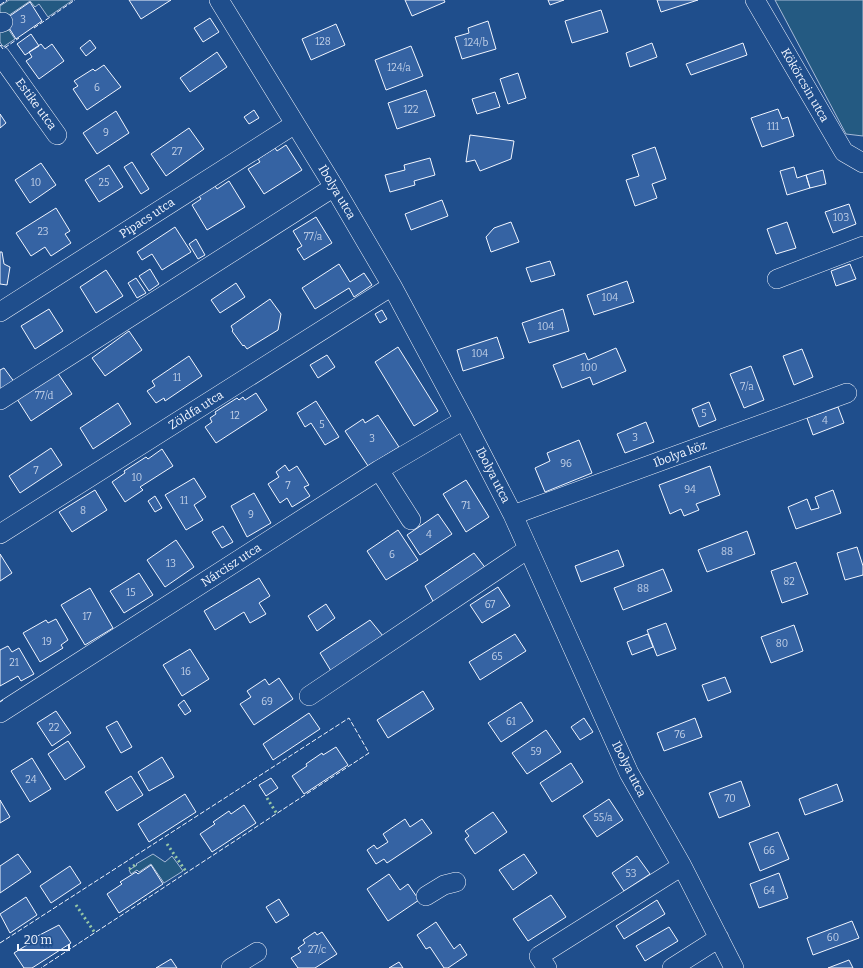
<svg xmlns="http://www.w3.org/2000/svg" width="863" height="968" font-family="Bitter,serif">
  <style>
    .green { fill: #245a82; stroke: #a8bbd7 }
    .building { fill: #3563a3; stroke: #f2f6ff }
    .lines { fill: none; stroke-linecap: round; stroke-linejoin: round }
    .minor-casing { stroke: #f2f6ff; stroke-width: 20 }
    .minor { stroke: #1f4e8c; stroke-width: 19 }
    .hedge { stroke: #97c8a6; stroke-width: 3; stroke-dasharray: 2 3; stroke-linecap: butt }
    .fence { stroke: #f2f6ff; stroke-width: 1; stroke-dasharray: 5 2; stroke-linecap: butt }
    .labels { text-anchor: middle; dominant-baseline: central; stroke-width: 3; stroke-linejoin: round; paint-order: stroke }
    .number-label { font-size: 10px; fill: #c3d1e8 }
    .street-label { font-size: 12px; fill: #f2f6ff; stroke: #1f4e8c }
  </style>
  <rect width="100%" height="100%" fill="#1f4e8c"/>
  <path class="green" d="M9,0h64l-25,17 -9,-13 -4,3 -5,-6 -28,19 13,19 -12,8 -3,-5v-36z
    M775,0h88v136l-17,-2z
    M153,854l12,8 7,-6 11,15 -19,12 -13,-19 -12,8 -2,-2 -6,4 -2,-4 8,-5 -1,-1z"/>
  <path class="building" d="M129,0h42l-30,19z
    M405,0h39l1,2 -33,14z
    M548,0h16l-14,5z
    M657,0h41l-37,12z
    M30,2l12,19 -26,18 -12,-19z
    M601,10l7,22 -36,11 -7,-22z
    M210,18l9,14 -16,10 -9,-14z
    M488,21l8,28 -34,10 -7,-22 14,-4 -1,-5z
    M336,24l9,21 -34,15 -9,-21z
    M31,34l8,12 -14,9 -8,-11z
    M90,40l6,8 -10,8 -6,-8z
    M652,43l5,14 -27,10 -4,-14z
    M743,43l4,12 -56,20 -5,-11z
    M41,44l4,5 7,-5 12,17 -25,18 -13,-18 6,-4 -3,-5z
    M411,46l12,30 -37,14 -11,-30z
    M217,52l10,15 -37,25 -10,-14z
    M104,65l17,22 -34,23 -14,-21 5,-3 -4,-5 19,-12 2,2z
    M518,73l8,25 -18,6 -8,-25z
    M426,90l9,26 -38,13 -9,-26z
    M495,92l5,15 -23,7 -5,-15z
    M778,109l4,10 6,-2 6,19 -32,11 -11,-29z
    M254,110l5,8 -10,6 -5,-7z
    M116,111l13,22 -32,21 -14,-21z
    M0,114l6,9 -6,5z
    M189,128l15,21 -38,27 -15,-22z
    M470,135l44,6 -3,18 -31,12 -5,-11 -9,2z
    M286,145l16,25 -38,24 -16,-25 12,-7 -2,-3 17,-11 2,3z
    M655,147l11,32 -14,5 5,14 -22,8 -9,-26 13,-4 -7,-21z
    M430,158l5,17 -21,6 1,4 -25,7 -5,-17 20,-5 -1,-5z
    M132,162l17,27 -8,5 -17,-27z
    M41,163l15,22 -26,18 -15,-23z
    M109,165l14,22 -24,15 -14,-22z
    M794,167l3,11 9,-3 4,13 -23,7 -7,-24z
    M823,170l3,14 -16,4 -4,-13z
    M229,181l16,26 -38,23 -15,-25 9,-6 -2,-3 16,-10 2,3z
    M442,200l6,16 -37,14 -6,-16z
    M849,204l7,20 -23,9 -8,-21z
    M56,208l14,23 -5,3 6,9 -20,13 -6,-9 -14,9 -15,-23z
    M316,217l16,26 -28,17 -7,-11 5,-3 -9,-15z
    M511,222l8,20 -28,10 -5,-15 8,-9z
    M787,222l9,26 -20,6 -9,-25z
    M175,227l16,25 -29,18 -10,-16 -10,6 -5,-8z
    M196,239l9,16 -7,4 -9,-15z
    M0,252h2l2,12 6,3 -3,18 -7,-1z
    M550,261l5,14 -24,7 -5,-14z
    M339,264l11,18 14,-9 8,12 -18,12 -5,-9 -34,21 -13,-21z
    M850,264l6,15 -20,7 -5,-15z
    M150,269l9,15 -10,7 -10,-15z
    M106,270l17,26 -27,17 -16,-26z
    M136,278l10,15 -9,5 -9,-15z
    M627,281l7,21 -40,13 -7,-20z
    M236,283l9,14 -25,16 -9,-13z
    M270,299l11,15 -3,16 -31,19 -3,-4 -1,1 -11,-15 1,-1 -2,-4z
    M49,309l14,22 -28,18 -14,-23z
    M563,309l6,22 -40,12 -7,-20z
    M382,310l5,9 -7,4 -5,-9z
    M129,331l13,19 -37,26 -13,-18z
    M497,337l7,21 -41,13 -6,-21z
    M398,347l40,64 -24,15 -39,-64z
    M616,348l10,23 -33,14 -3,-8 -28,11 -9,-23 32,-12 3,7z
    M802,349l11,28 -19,8 -11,-29z
    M327,355l8,12 -17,11 -8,-13z
    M189,356l13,20 -37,25 -1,-3 -8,5 -9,-12 8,-5 -3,-5z
    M751,366l13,34 -20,8 -14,-34z
    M4,368l11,15 -15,10v-23z
    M57,372l15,22 -41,27 -14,-22z
    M256,393l11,17 -51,33 -11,-16 7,-5 -2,-4 6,-4 -1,-2 22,-14 2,2 4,-3 2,3z
    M316,401l23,36 -14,8 -14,-22 -6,4 -8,-14z
    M709,402l7,18 -17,7 -7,-18z
    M118,403l13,21 -38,25 -13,-21z
    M838,407l6,16 -31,12 -6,-17z
    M378,415l21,32 -31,19 -23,-35 18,-12 2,4z
    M646,422l8,20 -29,11 -8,-19z
    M579,440l13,33 -47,19 -10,-24 15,-7 -3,-8z
    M51,448l11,17 -42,28 -11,-17z
    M162,449l11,17 -33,21 3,3 -18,12 -13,-20 13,-9 -1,-2 22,-14 2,2z
    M285,465l4,6 8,-5 12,19 -5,2 6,9 -18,11 -5,-9 -7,5 -12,-19 11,-7 -3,-5z
    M710,466l10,29 -24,9 3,6 -15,6 -3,-7 -11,5 -11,-29z
    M194,478l12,19 -12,8 9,15 -17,10 -21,-35z
    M466,480l23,37 -23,15 -23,-38z
    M95,490l12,20 -35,22 -13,-20z
    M833,490l8,23 -45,16 -8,-22 19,-8 4,11 8,-2 -4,-11z
    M254,493l17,30 -24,14 -16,-31z
    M155,496l7,12 -7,4 -7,-11z
    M438,514l14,20 -32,21 -13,-20z
    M223,526l10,16 -11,6 -10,-16z
    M398,530l20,30 -32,20 -19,-29z
    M747,531l8,23 -48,18 -9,-22z
    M176,540l18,27 -29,20 -18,-27z
    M857,547l6,19v9l-18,5 -8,-27z
    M618,550l6,16 -43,16 -6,-16z
    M474,553l13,17 -52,35 -10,-19z
    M0,554l12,19 -12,8z
    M796,562l12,32 -26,9 -11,-32z
    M663,569l9,22 -49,19 -9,-22z
    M139,573l14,22 -29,18 -14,-22z
    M259,578l11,18 -11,7 7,11 -16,9 -6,-11 -29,18 -11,-19z
    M498,587l12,19 -28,17 -12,-18z
    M90,588l23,40 -28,17 -24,-40z
    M326,604l9,14 -18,13 -9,-15z
    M56,619l12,21 -7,5 2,3 -23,14 -17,-29 23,-13 2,3z
    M370,620l13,16 -52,35 -11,-18z
    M666,623l10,26 -19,7 -10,-26z
    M794,625l9,26 -32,12 -10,-26z
    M515,634l11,17 -46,29 -11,-18z
    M648,634l5,13 -21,8 -5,-13z
    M8,646l4,6 7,-4 15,26 -13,7 -3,-5 -18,10v-36z
    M190,649l19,30 -27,17 -19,-31z
    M725,677l6,15 -23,9 -6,-16z
    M279,678l14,21 -39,26 -14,-21 11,-7 -4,-6 18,-12 4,6z
    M423,691l11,18 -46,29 -11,-18z
    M184,700l7,11 -6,4 -7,-10z
    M521,702l12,19 -32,21 -13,-19z
    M56,711l15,22 -19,13 -15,-23z
    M309,713l11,16 -47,31 -10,-16z
    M584,718l9,14 -13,8 -9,-13z
    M695,718l7,19 -38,14 -7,-18z
    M117,721l15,26 -11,6 -15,-26z
    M546,730l15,22 -34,22 -15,-21z
    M68,741l17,26 -20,13 -17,-26z
    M336,747l12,18 -44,29 -12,-18 15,-10 -1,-2 16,-11 1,2z
    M162,757l12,20 -25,14 -11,-19z
    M32,758l19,31 -21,13 -19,-31z
    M571,763l12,19 -31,20 -12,-19z
    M131,776l12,19 -26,16 -12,-19z
    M271,778l7,10 -12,8 -7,-11z
    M741,781l9,25 -31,12 -10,-25z
    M837,784l6,17 -38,14 -6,-16z
    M185,794l11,18 -47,30 -11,-18z
    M609,799l14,21 -26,17 -14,-21z
    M0,800l10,17 -10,6z
    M244,805l12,18 -44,29 -12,-18 15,-10 -2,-2 16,-11 2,3z
    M493,812l14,20 -32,22 -10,-15 4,-3 -4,-5z
    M405,819l5,8 12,-8 10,14 -45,30 -3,-4 -8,5 -9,-14 7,-5 3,4 11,-7 -5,-8z
    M778,832l11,27 -29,12 -11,-28z
    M18,854l13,18 -31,21v-27z
    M524,854l13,19 -24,17 -14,-20z
    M637,856l13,18 -26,17 -12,-18z
    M151,865l12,19 -44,29 -12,-19 15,-10 -2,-2 16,-10 2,2z
    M70,866l11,17 -30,20 -11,-17z
    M779,873l9,25 -29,10 -9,-24z
    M389,874l11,16 8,-6 11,16 -31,21 -21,-32z
    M551,895l15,22 -38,24 -15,-22z
    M26,897l11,18 -27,18 -10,-19z
    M279,899l10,16 -13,8 -10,-16z
    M657,900l8,14 -41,25 -8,-13z
    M852,921l7,17 -46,17 -6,-17z
    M436,922l18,27 6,-5 7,11 -19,13h-4l-14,-21 -4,2 -9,-14z
    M59,925l12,18 -39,25h-8l-10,-15 16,-10 -2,-2z
    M669,927l9,14 -33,20 -9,-15z
    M315,932l2,3 5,-3 15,22 -22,14h-17l-7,-10 10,-6 -3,-4 7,-5 -2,-3z
    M171,959l6,9h-21z
    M849,960l4,8h-25z
    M399,962l4,6h-14z"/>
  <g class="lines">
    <defs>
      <path id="minor" d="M219,0l115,187 58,99 72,134 49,95 116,258 53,93 52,102
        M755,0l89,152 19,11
        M0,23l3,-1
        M0,55l57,80
        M777,279l86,-33
        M0,312l295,-188
        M0,400l334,-213
        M379,470l32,50
        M513,515l334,-122
        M0,534l392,-248
        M309,696l219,-147
        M0,713l379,-243 85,-50
        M426,896l18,-11 12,-3
        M231,968l26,-16
        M547,968l-8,-12 143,-90
        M672,968l47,-30"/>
    </defs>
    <use href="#minor" class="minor-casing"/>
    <use href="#minor" class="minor"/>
    <path class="hedge" d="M267,798l10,16
      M167,844l20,29
      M129,869l6,-4
      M76,905l19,28"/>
    <path class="fence" d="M0,5l7,-5
      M34,28l41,-28
      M0,45l3,4 16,-11
      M0,702l3,-2
      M0,943l349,-225 20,35 -328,215"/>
  </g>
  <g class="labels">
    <g class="number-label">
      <text x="23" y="20">3</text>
      <text x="323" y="42">128</text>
      <text x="476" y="43">124/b</text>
      <text x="399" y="68">124/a</text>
      <text x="97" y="88">6</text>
      <text x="411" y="110">122</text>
      <text x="773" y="127">111</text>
      <text x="106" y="133">9</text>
      <text x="177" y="152">27</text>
      <text x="36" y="183">10</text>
      <text x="104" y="183">25</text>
      <text x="841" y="218">103</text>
      <text x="43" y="232">23</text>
      <text x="313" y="237">77/a</text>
      <text x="610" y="298">104</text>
      <text x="546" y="327">104</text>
      <text x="480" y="354">104</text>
      <text x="589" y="368">100</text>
      <text x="177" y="378">11</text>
      <text x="747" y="387">7/a</text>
      <text x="44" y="396">77/d</text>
      <text x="704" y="414">5</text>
      <text x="235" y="416">12</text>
      <text x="825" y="421">4</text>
      <text x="322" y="425">5</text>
      <text x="635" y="438">3</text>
      <text x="372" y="439">3</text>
      <text x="566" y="464">96</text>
      <text x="36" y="471">7</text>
      <text x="137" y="478">10</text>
      <text x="288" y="486">7</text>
      <text x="690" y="490">94</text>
      <text x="184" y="501">11</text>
      <text x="466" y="506">71</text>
      <text x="83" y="511">8</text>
      <text x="251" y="515">9</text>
      <text x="429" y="535">4</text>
      <text x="727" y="552">88</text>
      <text x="392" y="555">6</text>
      <text x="171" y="564">13</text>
      <text x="789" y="582">82</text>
      <text x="643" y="589">88</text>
      <text x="131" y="593">15</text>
      <text x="490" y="605">67</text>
      <text x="87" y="617">17</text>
      <text x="47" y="642">19</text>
      <text x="782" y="644">80</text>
      <text x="497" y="657">65</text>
      <text x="14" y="663">21</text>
      <text x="186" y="672">16</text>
      <text x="267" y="702">69</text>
      <text x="511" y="722">61</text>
      <text x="54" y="728">22</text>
      <text x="680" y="735">76</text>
      <text x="536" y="752">59</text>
      <text x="31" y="780">24</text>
      <text x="730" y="799">70</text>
      <text x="603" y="818">55/a</text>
      <text x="769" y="851">66</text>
      <text x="631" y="874">53</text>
      <text x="769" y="891">64</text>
      <text x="833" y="938">60</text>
      <text x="317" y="950">27/c</text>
    </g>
    <g class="street-label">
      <text transform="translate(805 85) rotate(60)">Kökörcsin utca</text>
      <text transform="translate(36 104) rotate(54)">Estike utca</text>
      <text transform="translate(337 192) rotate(59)">Ibolya utca</text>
      <text transform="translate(147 218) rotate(-33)">Pipacs utca</text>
      <text transform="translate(196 410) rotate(-32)">Zöldfa utca</text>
      <text transform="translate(680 454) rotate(-20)">Ibolya köz</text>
      <text transform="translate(493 475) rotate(63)">Ibolya utca</text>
      <text transform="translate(231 565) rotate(-33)">Nárcisz utca</text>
      <text transform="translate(629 769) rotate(63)">Ibolya utca</text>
    </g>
  </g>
  <path d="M18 944v6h51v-6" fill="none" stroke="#f2f6ff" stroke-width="2"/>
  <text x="24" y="944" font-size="12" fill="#f2f6ff" stroke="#1f4e8c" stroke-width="3" paint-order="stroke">20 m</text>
</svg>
